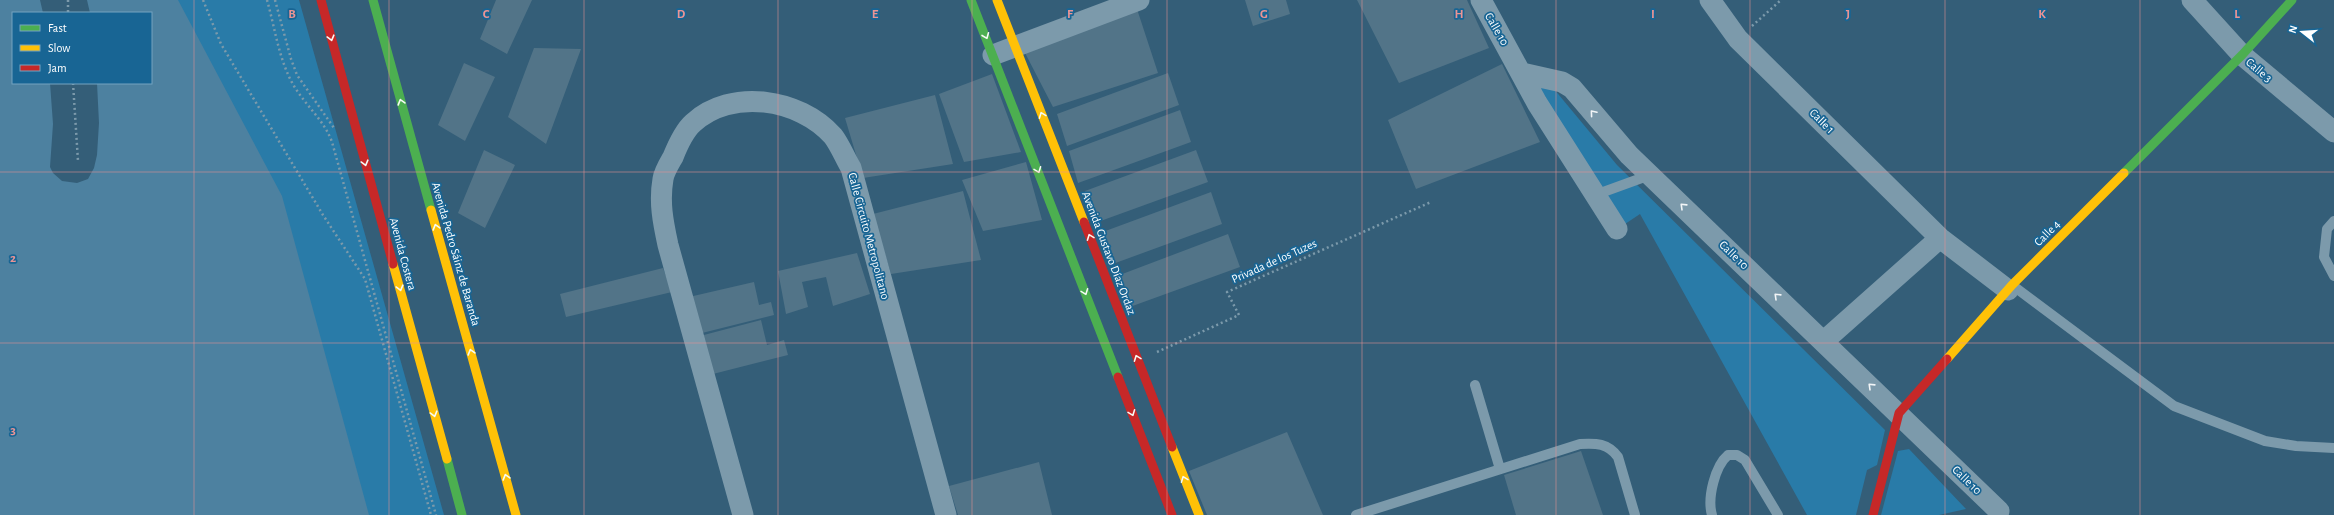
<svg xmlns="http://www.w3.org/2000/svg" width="2334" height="515" font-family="'Alegreya Sans',sans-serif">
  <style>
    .green { fill: #297ba8 }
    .water { fill: #4d81a0; fill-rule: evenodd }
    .pier { fill: #345e78 }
    .building { fill: #527488 }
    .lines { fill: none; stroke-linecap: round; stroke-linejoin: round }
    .path { stroke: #7c9aab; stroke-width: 2.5; stroke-dasharray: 2 3; stroke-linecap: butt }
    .lane { stroke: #7c9aab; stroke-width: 10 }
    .street { stroke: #7c9aab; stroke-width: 21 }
    .fast { stroke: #4caf50; stroke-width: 9 }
    .slow { stroke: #ffc107; stroke-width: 9 }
    .jam { stroke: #c62828; stroke-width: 9 }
    .oneway { stroke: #f6fbf6 }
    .oneway2 { stroke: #f2f5f7 }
    .grid { fill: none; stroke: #ea9494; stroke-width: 1; stroke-opacity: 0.55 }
    .labels { text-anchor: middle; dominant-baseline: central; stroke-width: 3.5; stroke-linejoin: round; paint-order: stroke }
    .street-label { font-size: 12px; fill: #fff; stroke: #186594 }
    .grid-label { font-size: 13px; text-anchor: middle; font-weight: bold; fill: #ea9494; stroke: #186594; stroke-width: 3.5; stroke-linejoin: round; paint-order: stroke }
  </style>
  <rect width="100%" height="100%" fill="#345e78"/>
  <path class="green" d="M176,0h123l145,515h-77z
    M1533,86l21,3 63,76 268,265 -8,35 -10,5 -11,45h-49l-167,-301 -18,12z
    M1909,449l57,60 -27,6h-58l17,-64z"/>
  <path class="water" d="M0,0h178l104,196 87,319h-369zM13,13h138v70h-138z"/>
  <path class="pier" d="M40,0h47l3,13h-47z
    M50,83h47l2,40 -2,32 -3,13 -6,11 -11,4 -15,-2 -9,-8 -3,-6 3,-43z"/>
  <path class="building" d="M496,0h36l-25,54 -27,-15z
    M1245,0h41l4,14 -37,12z
    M1357,0h110l22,48 -90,35z
    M1136,6l22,67 -105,34 -30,-58z
    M534,48l47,1 -35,95 -38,-27z
    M464,63l31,14 -30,64 -27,-16z
    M1502,64l38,78 -124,47 -28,-69z
    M1168,73l11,32 -112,41 -10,-32z
    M992,74l29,78 -57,10 -25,-68z
    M935,95l18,69 -90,14 -18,-60z
    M1180,110l11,32 -113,41 -9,-32z
    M484,150l31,15 -30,63 -27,-15z
    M1196,150l12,32 -113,41 -10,-32z
    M1026,162l16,58 -59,11 -21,-51z
    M963,191l18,69 -90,14 -18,-60z
    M1211,192l11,32 -112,41 -10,-32z
    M1228,234l12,33 -113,41 -10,-32z
    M857,253l13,41 -37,12 -7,-29 -24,5 6,25 -22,7 -8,-43z
    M663,268l9,24 -106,25 -6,-23z
    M754,282l5,23 12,-3 3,13 -76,19 -9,-37z
    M761,320l6,25 17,-5 4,15 -79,20 -9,-39z
    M1287,432l36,83h-116l-18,-44z
    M1581,451l22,64h-87l-12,-40z
    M1039,462l13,53h-94l-9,-29z"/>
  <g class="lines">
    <path class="path" d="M68,0v13
      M203,0l18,44 102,171 42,64 66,236
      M267,0c8,28 12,61 27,86 12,20 30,34 38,56l104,373
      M275,0l16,59 6,16 37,53
      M1752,26l29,-26
      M73,83l5,78
      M1157,352l82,-37 -12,-23 204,-90"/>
    <path class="lane" d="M1595,195l55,-20
      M2334,221l-7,8 -3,28 10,19
      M2012,285l162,121 91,35 31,5 38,2
      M1475,385l25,84
      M1356,515l224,-71c16,-1 28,-1 38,13l17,58
      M1712,515c-5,-17 3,-49 16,-60h9l8,5 33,55"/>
    <path class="street" d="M1481,0l56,103 80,126
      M1710,0l28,39 202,199 68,52
      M2192,0l50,55 92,77
      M993,55l146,-55
      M1522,73l40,9 10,6 57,67 370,356
      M1824,341l116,-103
      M743,515l-75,-270c-5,-23 -9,-43 -5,-66 1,-7 6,-15 10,-22 4,-10 11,-26 20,-34 38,-35 106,-25 140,13 7,9 12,22 18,32l95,347"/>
    <path class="fast" d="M373,0l58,210
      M971,0l147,377
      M2124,173l118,-118 50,-55
      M447,459l15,56"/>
    <path class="slow" d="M997,0l87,222
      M431,210l85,305
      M393,264l54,195
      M1947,359l65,-74 112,-112
      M1172,447l27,68"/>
    <path class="jam" d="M321,0l72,264
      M1084,222l88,225
      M1118,377l54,138
      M1873,515l26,-102 48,-54"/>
  </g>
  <defs><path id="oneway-chevron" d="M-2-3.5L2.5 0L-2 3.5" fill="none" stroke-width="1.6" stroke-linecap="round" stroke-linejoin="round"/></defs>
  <g class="oneway">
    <use href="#oneway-chevron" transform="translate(986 36) rotate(68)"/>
    <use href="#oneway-chevron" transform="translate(331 38) rotate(75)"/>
    <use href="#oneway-chevron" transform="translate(401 102) rotate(-106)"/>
    <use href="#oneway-chevron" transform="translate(1042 115) rotate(-111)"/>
    <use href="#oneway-chevron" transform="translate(365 163) rotate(75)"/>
    <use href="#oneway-chevron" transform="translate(1038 170) rotate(69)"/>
    <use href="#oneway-chevron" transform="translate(436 227) rotate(-106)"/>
    <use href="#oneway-chevron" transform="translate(1090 237) rotate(-111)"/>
    <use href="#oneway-chevron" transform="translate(400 288) rotate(75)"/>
    <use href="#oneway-chevron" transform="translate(1085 292) rotate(69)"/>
    <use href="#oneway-chevron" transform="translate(471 352) rotate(-106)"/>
    <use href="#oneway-chevron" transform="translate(1137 358) rotate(-111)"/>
    <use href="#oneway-chevron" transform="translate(1132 413) rotate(69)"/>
    <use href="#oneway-chevron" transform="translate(434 414) rotate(75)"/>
    <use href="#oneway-chevron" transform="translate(506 477) rotate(-106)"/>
    <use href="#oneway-chevron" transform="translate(1184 479) rotate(-111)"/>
  </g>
  <g class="oneway2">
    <use href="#oneway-chevron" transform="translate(1593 113) rotate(-130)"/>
    <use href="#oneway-chevron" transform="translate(1683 206) rotate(-136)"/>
    <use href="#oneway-chevron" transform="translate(1777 296) rotate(-136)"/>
    <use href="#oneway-chevron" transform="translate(1871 386) rotate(-136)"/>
  </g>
  <path class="grid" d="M194,0v515M389,0v515M584,0v515M778,0v515M972,0v515M1167,0v515M1362,0v515M1556,0v515M1750,0v515M1945,0v515M2140,0v515M0,172h2334M0,343h2334"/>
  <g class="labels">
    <g class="street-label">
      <text transform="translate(1497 29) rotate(60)">Calle 10</text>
      <text transform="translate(2259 70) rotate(40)">Calle 3</text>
      <text transform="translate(1822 121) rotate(45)">Calle 1</text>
      <text transform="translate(2047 233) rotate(-45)">Calle 4</text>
      <text transform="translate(869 236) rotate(75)">Calle Circuito Metropolitano</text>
      <text transform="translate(1109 253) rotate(69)">Avenida Gustavo Díaz Ordaz</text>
      <text transform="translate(403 254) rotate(75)">Avenida Costera</text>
      <text transform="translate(456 254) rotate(74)">Avenida Pedro Sáinz de Baranda</text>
      <text transform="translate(1734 255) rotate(44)">Calle 10</text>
      <text transform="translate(1274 261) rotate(-24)">Privada de los Tuzes</text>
      <text transform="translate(1967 480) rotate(44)">Calle 10</text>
    </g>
  </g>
  <g class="grid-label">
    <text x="292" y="18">B</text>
    <text x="486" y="18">C</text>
    <text x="681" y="18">D</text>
    <text x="875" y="18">E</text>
    <text x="1070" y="18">F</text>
    <text x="1264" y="18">G</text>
    <text x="1459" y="18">H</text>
    <text x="1653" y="18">I</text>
    <text x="1848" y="18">J</text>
    <text x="2042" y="18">K</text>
    <text x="2237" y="18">L</text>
    <text x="13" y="262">2</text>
    <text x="13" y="434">3</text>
  </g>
  <rect x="12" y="12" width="140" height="72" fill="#186594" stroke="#74a3bf"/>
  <rect x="20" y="25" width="20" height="6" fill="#4caf50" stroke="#74a3bf"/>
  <text x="48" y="32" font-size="12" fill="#ffffff">Fast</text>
  <rect x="20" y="45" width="20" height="6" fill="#ffc107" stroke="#74a3bf"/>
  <text x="48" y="52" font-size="12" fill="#ffffff">Slow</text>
  <rect x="20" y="65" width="20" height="6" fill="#c62828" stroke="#74a3bf"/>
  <text x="48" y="72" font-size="12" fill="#ffffff">Jam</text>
  <g transform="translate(2302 32) rotate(287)" stroke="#186594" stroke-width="3" paint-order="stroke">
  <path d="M0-3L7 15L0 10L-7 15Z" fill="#ffffff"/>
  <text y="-6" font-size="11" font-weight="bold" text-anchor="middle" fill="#ffffff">N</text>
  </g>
</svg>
